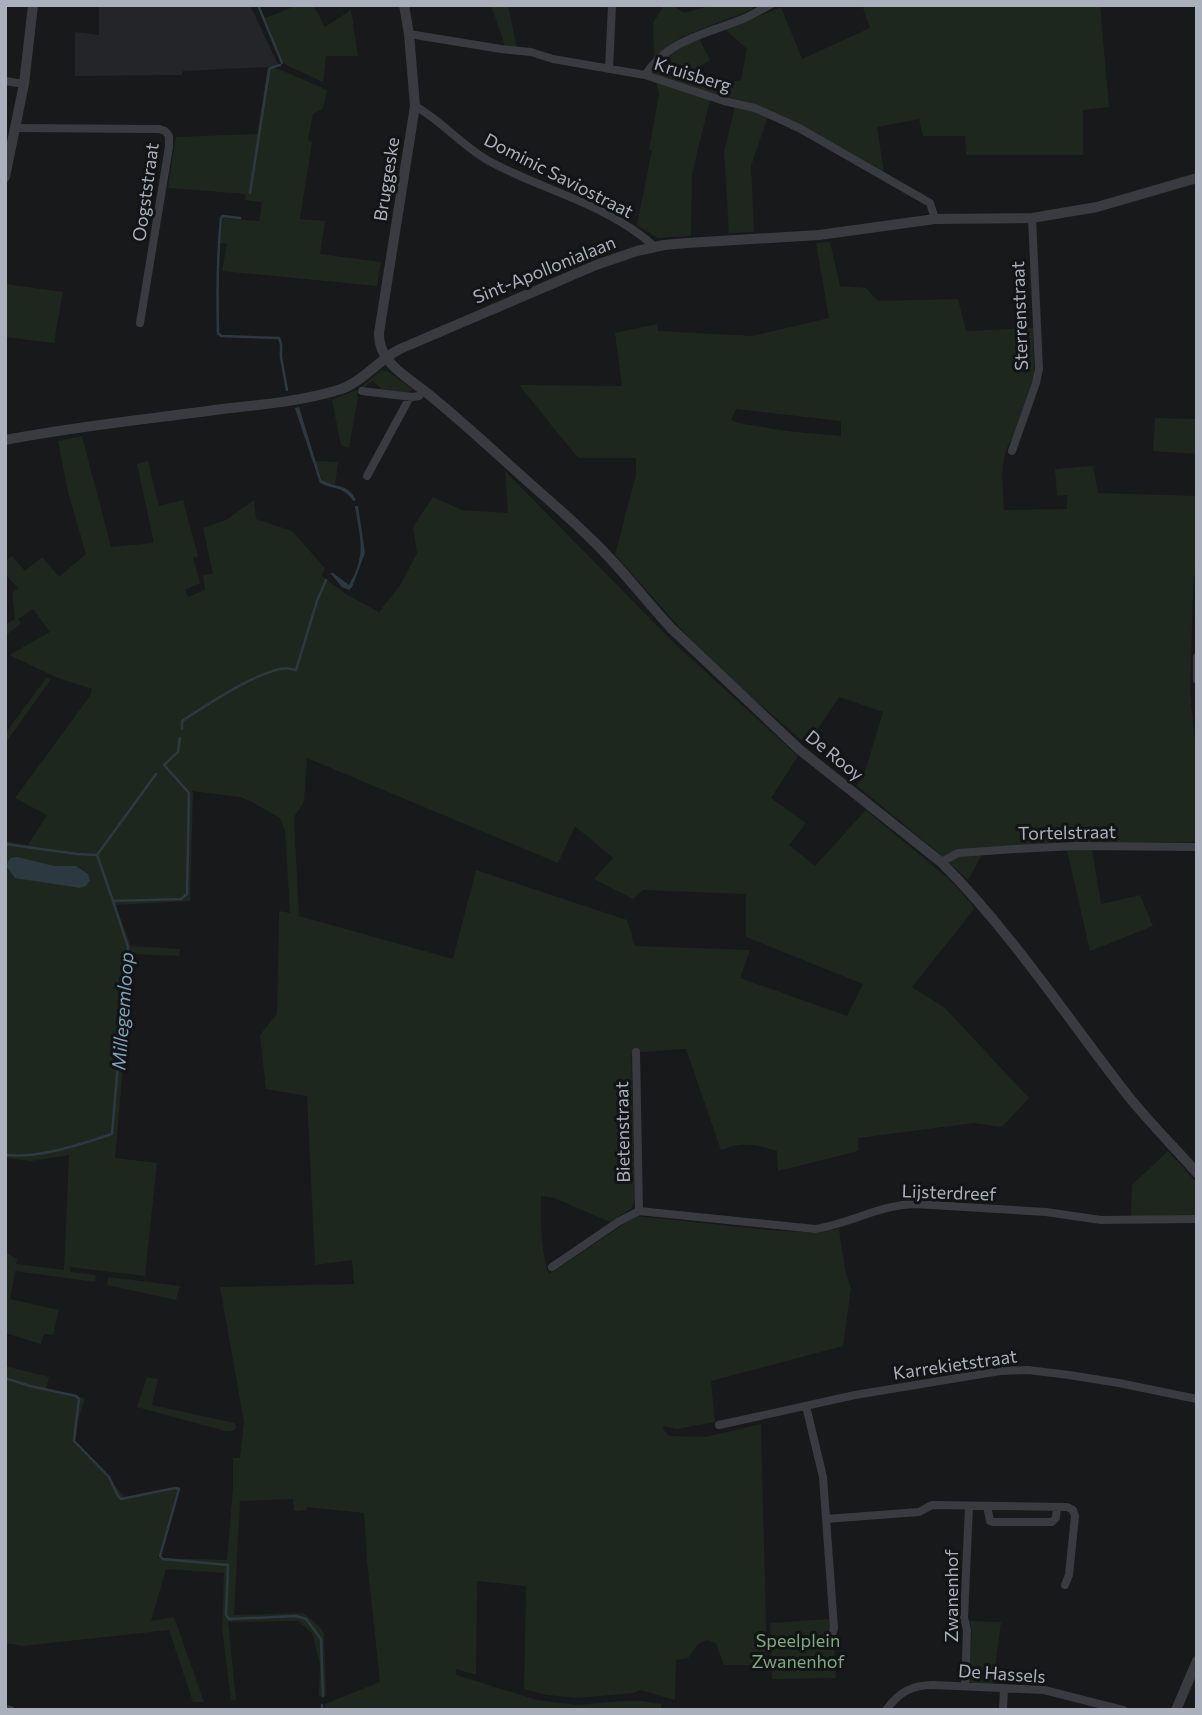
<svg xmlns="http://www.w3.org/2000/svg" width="1202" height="1715" font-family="Commissioner,sans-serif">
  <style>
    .built { fill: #242528 }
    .green { fill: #1e271e; fill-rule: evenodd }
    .water { fill: #2d3941 }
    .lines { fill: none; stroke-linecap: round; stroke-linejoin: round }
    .stream { stroke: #2d3941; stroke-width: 2.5 }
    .minor { stroke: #393b40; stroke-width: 8 }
    .tertiary { stroke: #393b40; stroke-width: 10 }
    .labels { text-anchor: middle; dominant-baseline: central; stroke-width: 6; stroke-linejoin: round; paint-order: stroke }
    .street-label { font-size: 18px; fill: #aab1bc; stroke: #131416 }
    .park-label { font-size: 18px; fill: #80a97f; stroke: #131416 }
    .water-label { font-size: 19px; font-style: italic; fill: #7ea3ba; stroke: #131416 }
  </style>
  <rect width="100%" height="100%" fill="#18191b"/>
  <path class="built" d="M99,5h151l28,59 -10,3 -85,4 -1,4 -107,1v-44l24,3z"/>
  <path class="green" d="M298,5h15l12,22 26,-17 7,46h-32l-3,26 -37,-17 -6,-8 -15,-39z
    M491,5h17l9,43 -12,-2z
    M664,5h8l12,8 28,-8h40l1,4 -72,28 -27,22 -1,-36z
    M862,5h238l9,102 -26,3v45h-117l-1,-19h-42l-4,-17 -42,8 7,46 -128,-69 -42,-10 -62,-21 1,-5 18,-15 28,-15 11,22 -11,7 4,9 25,7 13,-3 6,-31 -21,-19 55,-23 21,52 68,-31z
    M268,67l13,3 46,20 -4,18 -10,6 -5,26 4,2 -12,77 25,2 -5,33 61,8 -4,24 -155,-15 5,-27 -7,-1 3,-25 36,3 3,-19 -17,-2 1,-6 -78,-6 8,-51 81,-3z
    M656,82l54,18 -18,74 -1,62 -33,2 -21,-13 15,-75h-3l10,-56z
    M735,106l33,10 -17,50 3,66 -25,1 -5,-81z
    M830,242l10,44 26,2 12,13 80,-2 8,32 67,-3 1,48 -21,61c-15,21 -10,48 -9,73l63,-1v-14l-10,1 -2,-27 38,-3 5,27 99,3v46l-4,48 -3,103 7,68v81l-106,2 10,60 39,-9 13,31 -63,25 -25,-109 -80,7 -17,31 -34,-31 -78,-64 7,-7 20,-66 -44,-15 -32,48 -59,-51 -58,-55 -75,-84 21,-80v-17h-58l-59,-73 103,1 -7,-53 42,-9 1,7 95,5 76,-18 -13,-75zM736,409l105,12v15l-54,-5 -49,-8 -7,-3z
    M5,284l58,8 -9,51 -49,-6z
    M381,370l6,1 25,18 -4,4 -27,-4 -8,-8 -11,8 -2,-1z
    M356,390l2,2 -1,4h1l-9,52 -8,-3 -9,-45z
    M1155,418l42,1v35l-44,-3z
    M82,436l29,111 43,-4 -17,-79 11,-3 11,45 24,-6 15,56 -5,2 7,25 -15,7 3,7 17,-7 -2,-15 10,-1 -10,-46 23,-8 28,-20 2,19 36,12 33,37 -3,8 25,19 32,17 22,-28 16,-31 -4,-26 20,-30 29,13 46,3 -3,-42 172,175 121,110 -27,42 35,25 -17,22 26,21 51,-56 84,70 25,28 -63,79 33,21 84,90 -27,29 -28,-4 -116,15v13l-80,20 -1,-20c-24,-7 -32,-10 -56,-1l-35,-101 -46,3 -9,3 4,145 -4,9 -21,13 -56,-24 -13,-2c0,27 -1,52 8,78l87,-58 132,14 48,3 23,-4 6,40 6,19 -8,58 -132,35 4,41 -38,7 -14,-3 1,4 5,6 36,1 56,-13 6,241h-43l-8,-22 -9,-3 -9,4 -10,14 -12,2 -1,40 -35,-10 -7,3 -55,5 -31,-3 -23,-6 2,-103 -49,-5 -1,94 -20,-6v6l81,25 41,5 43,-4h21l19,3v6h-337l1,-6 55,-22 -13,-122 -3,-47 -57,-6 -1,3 -12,1 -1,-12 -53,2 -6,114 69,-2 16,13 5,8 2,61 -7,2 1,-33 -8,-31 -14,-12 -70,1 8,78h-5l-9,-72 2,-55 -58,-4 -15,52 23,-4 30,85h-11l-24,-72 -146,16 -18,-3v-277l44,11 -3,13 39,8 -6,19 -4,25 52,57 53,-12 -22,71 69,2 6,-72v-30h7l4,-36 -24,-135 134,-3 -2,-24 -37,5 -8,-169 -41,-7 -6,-54 17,-21 2,-103 11,2 -5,-82 -5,-13 -30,-17 -10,-4 -48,-6 1,3 -3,107 -75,4 16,41 49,3 -1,7 -46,-2 -18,204 42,5 -12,113 -75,-9v5l26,3 -1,7 -80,-11 -5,28 49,11 -6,25 -9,-1 -3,10 -36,-11v-81l12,7 -1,5 48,6 5,-115 -38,6 -26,-3v-317l23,4 19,-30 -32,-17 75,-102 2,-7 -34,-11 -49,-23 41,-23 -17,-23 -15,10 3,4 -16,13v-11l10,-6 -3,-26 6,-5 -13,-14v-13l7,-5 13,15 17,-14 17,20 27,-23 -18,-62 -10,-51zM307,758l251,105 17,-37 38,32 -19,21 39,20 10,-9 103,4v43l117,47 -16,32 -107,-38 10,-28 -115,-4 -8,-26 -151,-50 -23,89 -154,-43 -5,-97c1,-7 8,-11 10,-19z
    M315,461l23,1 -3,23c-16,-4 -15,-9 -20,-24z
    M46,678l5,1 -46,65v-10z
    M1168,1151l29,32v32l-66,3 1,-33z
    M108,1277l72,9 -4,14 -69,-15z
    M147,1377l11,2 -6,26 83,18 1,5 -3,3h-8l-88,-24z
    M830,1619l1,8c-7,8 -15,20 3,19l2,32 -64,1 -2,-56z
    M969,1621l32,1 -8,62 -25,-1 4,-53z"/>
  <path class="water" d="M299,407l22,72c14,10 26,3 35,21l-3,1c-7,-14 -21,-12 -33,-18l-25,-75z
    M355,506h3l7,47 -13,34 -3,3 -7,-3 -12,-14h3l16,12c18,-31 11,-46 6,-79z
    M17,857l37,9h22l12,8 2,6 -4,6 -6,2 -65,-10 -8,-11 1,-6 3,-3z"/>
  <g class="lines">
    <path class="stream" d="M258,5l24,58
      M250,193l19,-122 1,-3 10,-3
      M240,218l-17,-2 -2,2c-4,39 -4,76 -3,115l3,3 58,2 2,6v13l6,33
      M182,729v-8c26,-17 68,-45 98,-52 5,-1 11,0 16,1l21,-69 9,-21
      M5,844l72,10 19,1
      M113,901l-16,-46 59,-81
      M5,1155c38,3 72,-10 107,-21l16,-187 -15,-46 68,-2 6,-5 2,-101 -25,-28 14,-13 2,-14
      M5,1378l25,8 46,10 3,3 -5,42 35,36 9,19 3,3 54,-11 4,1 -19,67 3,3 65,6 -2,50 3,4 67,-3 10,3 15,20 2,57
      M322,1710v-5"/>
    <path class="minor" d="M409,34l92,15 30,3 22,7 92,16 79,26 31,7 44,20 131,75 5,16
      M609,69l3,-64
      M645,75c25,-37 63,-41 100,-57 9,-4 17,-9 25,-13
      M5,81l19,3
      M415,106c27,15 47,40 74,55 55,30 119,43 166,86
      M16,128l143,1 6,2 4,5v11l-29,176
      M362,391l50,6 7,-1 5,-6
      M1012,451l24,-68 3,-14 -7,-151
      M367,476l43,-79
      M1197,657v23
      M941,862l17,-9 57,-4 61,-3 121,1
      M636,1052l3,159
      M552,1267l66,-45 21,-11 176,18c34,-5 64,-24 100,-25l131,8 55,8 96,-1
      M806,1406l17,71 11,151 -3,10
      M719,1425l136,-30 145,-24 28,-1 41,5 50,8 78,16
      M987,1506l3,15 3,1h59l4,-4 1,-11
      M826,1519l93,-7 13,-7 135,2 6,3 2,6 -6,59 -4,10
      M965,1686l2,-56 -3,-12 5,-112
      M5,1709l5,1
      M886,1710c13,-18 26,-25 47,-25l111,5 79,20
      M1003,1710l1,-21"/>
    <path class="tertiary" d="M404,5l5,29 6,72 -36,227c-1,29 28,44 48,60 30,24 59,51 88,77 25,23 51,44 75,68 30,28 54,61 82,91l128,121 141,112c71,71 126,156 188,235 21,26 45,50 68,76
      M5,177l19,-93 9,-79
      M5,440c72,-14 145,-21 217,-31 37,-4 81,-8 116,-19 24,-7 40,-30 62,-41l196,-84 41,-14 27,-6 23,-2 132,-8 116,-16 97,-1 65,-11 100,-29
      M1176,1710l21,-49"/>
  </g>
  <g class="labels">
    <g class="street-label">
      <text transform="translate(693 74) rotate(17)">Kruisberg</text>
      <text transform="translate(559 175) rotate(27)">Dominic Saviostraat</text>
      <text transform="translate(386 179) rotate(-81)">Bruggeske</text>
      <text transform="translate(145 192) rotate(-82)">Oogststraat</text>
      <text transform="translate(544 269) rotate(-22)">Sint-Apollonialaan</text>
      <text transform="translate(1019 316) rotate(-92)">Sterrenstraat</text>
      <text transform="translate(835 755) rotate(39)">De Rooy</text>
      <text transform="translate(1067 832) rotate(-1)">Tortelstraat</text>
      <text transform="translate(622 1132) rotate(-91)">Bietenstraat</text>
      <text transform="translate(949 1192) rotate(2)">Lijsterdreef</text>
      <text transform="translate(955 1364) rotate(-8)">Karrekietstraat</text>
      <text transform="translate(951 1596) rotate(-90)">Zwanenhof</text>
      <text transform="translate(1002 1673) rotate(4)">De Hassels</text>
    </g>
    <g class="park-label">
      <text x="798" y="1640">Speelplein<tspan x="798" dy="21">Zwanenhof</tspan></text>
    </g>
    <g class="water-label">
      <text transform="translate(122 1011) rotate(-86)">Millegemloop</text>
    </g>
  </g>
  <rect width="1202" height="1715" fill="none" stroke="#aab1bc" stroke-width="14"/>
</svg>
